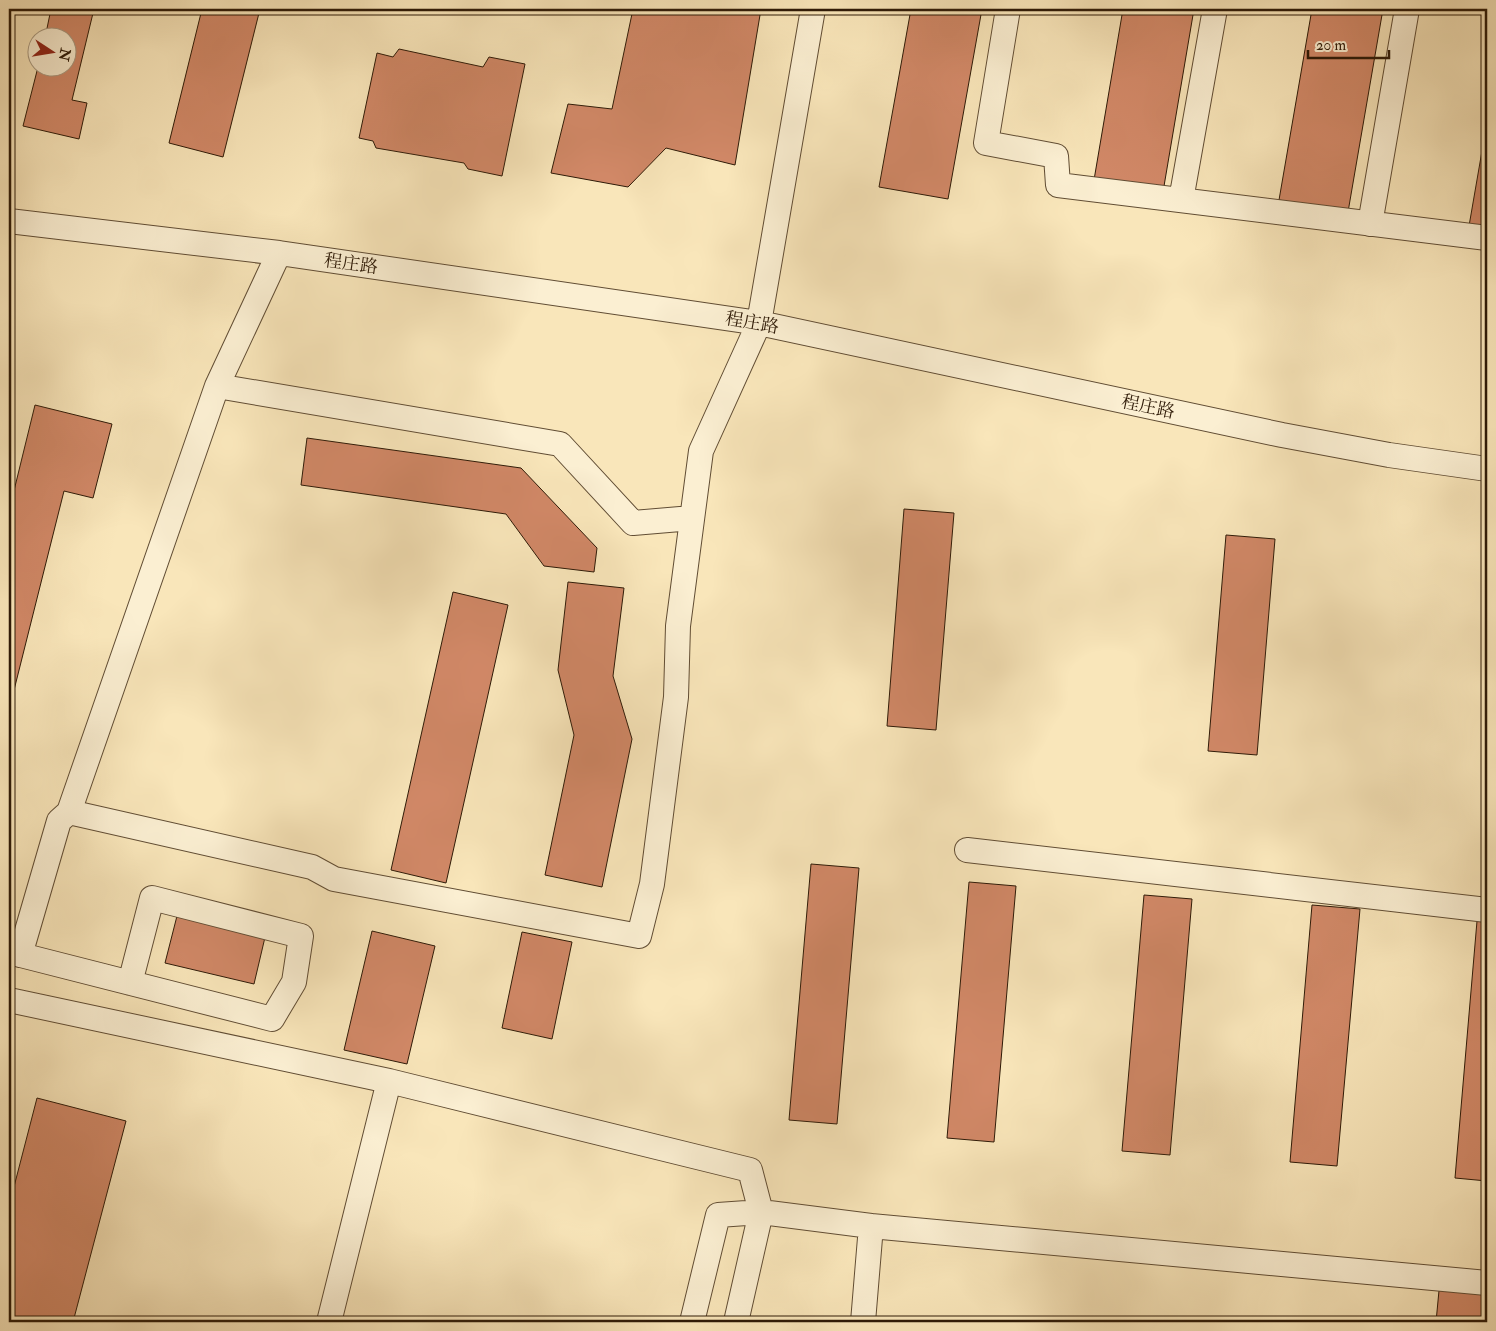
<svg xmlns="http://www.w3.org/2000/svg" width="1496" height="1331" font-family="'IM FELL Double Pica','Noto Serif SC',serif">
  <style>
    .building { fill: #d18867; stroke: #2e1a07 }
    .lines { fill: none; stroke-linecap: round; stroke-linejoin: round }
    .street-casing { stroke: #614d34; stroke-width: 26 }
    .street { stroke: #fbefd2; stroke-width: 24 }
    .labels { text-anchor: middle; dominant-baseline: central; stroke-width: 4; stroke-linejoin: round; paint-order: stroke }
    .street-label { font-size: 18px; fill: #2e1a07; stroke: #fbefd2 }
  </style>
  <rect width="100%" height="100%" fill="#f9e6ba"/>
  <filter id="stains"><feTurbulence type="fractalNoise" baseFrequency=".004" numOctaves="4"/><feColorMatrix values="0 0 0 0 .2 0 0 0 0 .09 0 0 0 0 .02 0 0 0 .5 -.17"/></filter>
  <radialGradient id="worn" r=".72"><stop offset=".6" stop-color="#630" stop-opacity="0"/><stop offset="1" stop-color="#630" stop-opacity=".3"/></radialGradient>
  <path class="building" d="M51,9h43l-22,91 15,3 -8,36 -56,-13 15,-59 30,1v-30h-23z
    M202,9h58l-37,148 -54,-14z
    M633,9h128l-26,156 -69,-17 -38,39 -77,-14 17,-69 44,5z
    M911,9h71l-34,190 -69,-12z
    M1123,9h71l-31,183 -69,-12z
    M1312,9h71l-35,203 -69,-12z
    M399,49l84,18 6,-10 36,7 -23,112 -34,-7 -4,-6 -88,-15 -3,-7 -14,-3 18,-85 16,4z
    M1487,122v107l-18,-3z
    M35,405l77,19 -19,74 -29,-7 -55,219v-199z
    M307,438l214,30 76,80 -3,24 -50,-6 -38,-52 -205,-29z
    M904,509l50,4 -18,217 -49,-4z
    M1226,535l49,4 -18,216 -49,-4z
    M568,582l56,6 -11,88 19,63 -30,148 -57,-12 29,-140 -16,-65z
    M453,592l55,13 -62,278 -55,-13z
    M811,864l48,4 -22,256 -48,-4z
    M969,882l47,4 -22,256 -47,-4z
    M1144,895l48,4 -22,256 -48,-4z
    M1312,905l48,4 -23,257 -47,-4z
    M178,912l88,21 -12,51 -89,-21z
    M1477,921l10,1v259l-32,-3z
    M372,931l63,15 -28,118 -63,-14z
    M522,932l50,10 -20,97 -50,-11z
    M37,1098l89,23 -53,201h-64v-116z
    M1440,1280l47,4v38h-51z"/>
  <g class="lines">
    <defs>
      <path id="street" d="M1008,9l-22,134 70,13 2,29 429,53
        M1181,200l34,-191
        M9,221l270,32 480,70 523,112 107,20 98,14
        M1370,224l37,-215
        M217,386l343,58 73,79 59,-5
        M69,812l243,55 22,12 305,57 13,-52 24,-187 2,-71 23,-175 58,-128 54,-314
        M967,850l520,60
        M9,952l263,67 22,-37 7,-46 -149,-38 -22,85
        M20,955l39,-134 10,-9 148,-426 62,-133
        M9,1000l380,81
        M871,1226l616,57
        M329,1322l60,-241 361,89 11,42 -43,3 -26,107
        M736,1322l25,-110 110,14 -8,96"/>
    </defs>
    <use href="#street" class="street-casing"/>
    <use href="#street" class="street"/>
  </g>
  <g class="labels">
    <g class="street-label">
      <text transform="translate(351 264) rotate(8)">程庄路</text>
      <text transform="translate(752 323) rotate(10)">程庄路</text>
      <text transform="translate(1148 407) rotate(12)">程庄路</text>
    </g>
  </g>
  <rect width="1496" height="1331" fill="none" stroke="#f9e6ba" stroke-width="30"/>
  <rect x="10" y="10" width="1476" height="1311" fill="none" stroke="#2e1a07" stroke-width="2.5"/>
  <rect x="15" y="15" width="1466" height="1301" fill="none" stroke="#2e1a07"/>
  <g transform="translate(52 52) rotate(102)"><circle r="24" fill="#fbefd2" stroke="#a99a81"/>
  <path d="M0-4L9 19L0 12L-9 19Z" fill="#8f2418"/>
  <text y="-8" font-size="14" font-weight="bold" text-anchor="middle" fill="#2e1a07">N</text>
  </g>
  <path d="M1308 50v8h81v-8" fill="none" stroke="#2e1a07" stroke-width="2.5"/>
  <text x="1316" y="50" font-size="15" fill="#2e1a07" stroke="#fbefd2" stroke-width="4" paint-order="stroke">20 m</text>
  <rect width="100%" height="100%" filter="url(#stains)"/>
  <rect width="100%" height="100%" fill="url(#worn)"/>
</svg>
